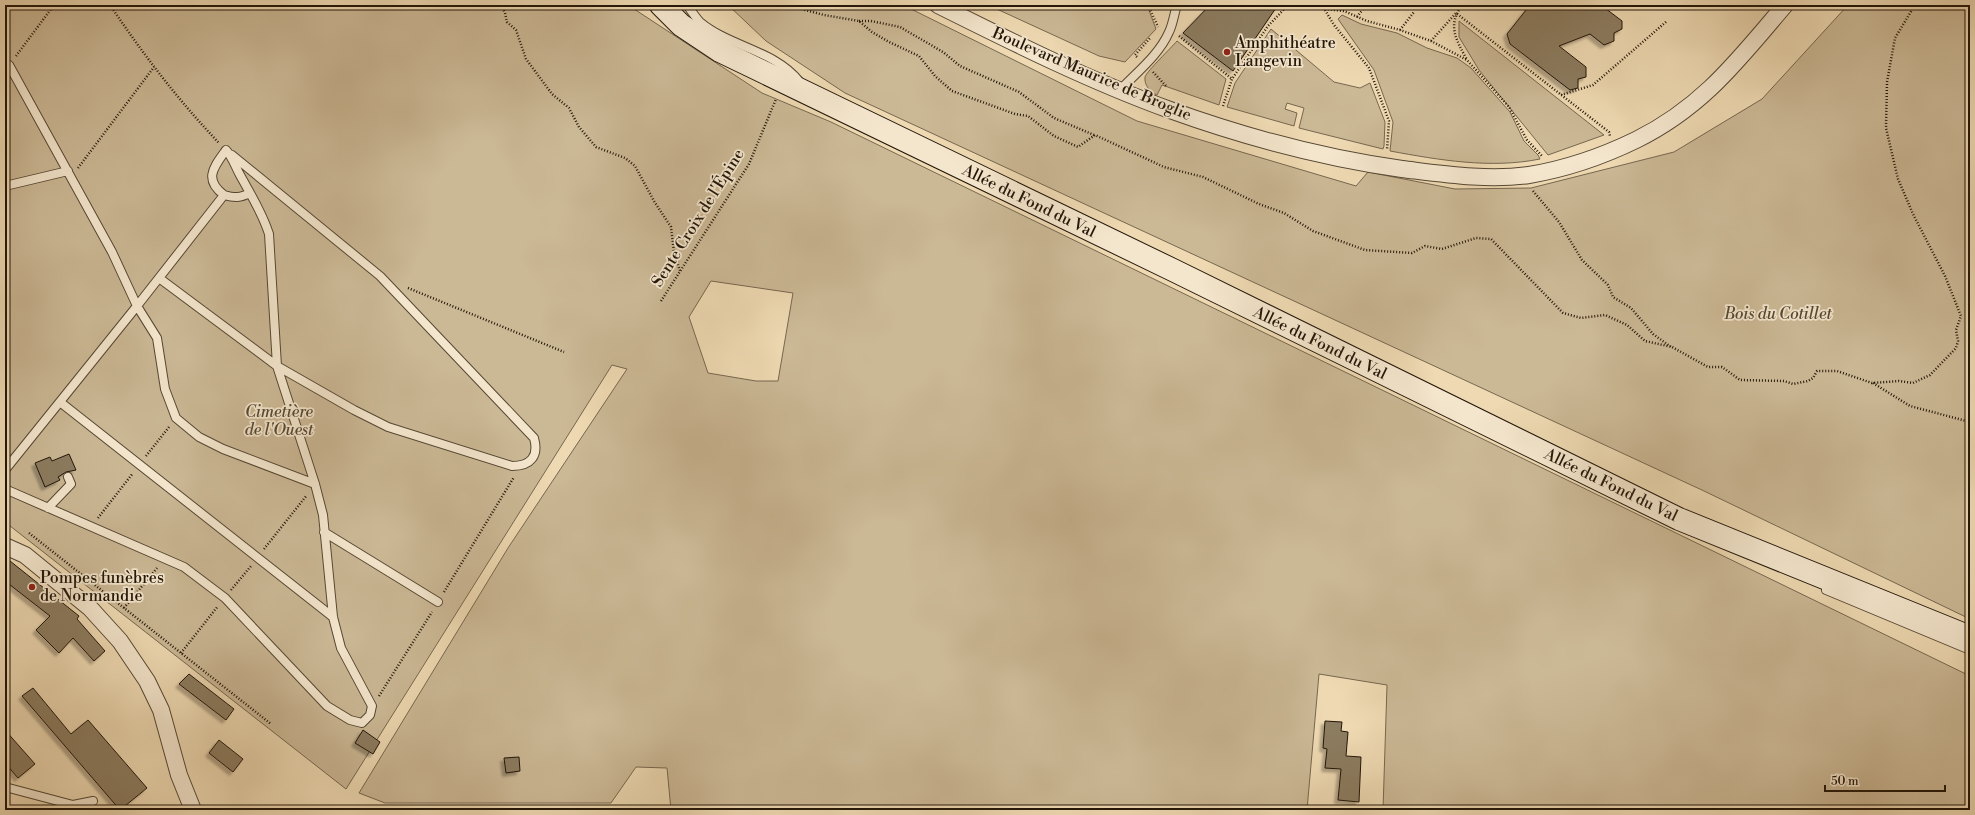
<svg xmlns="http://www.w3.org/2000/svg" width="1975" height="815" font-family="'Libre Bodoni',serif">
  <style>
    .green { fill: #cbb895; stroke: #76674f; fill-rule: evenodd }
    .building { fill: #8c7b61; stroke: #221609; filter: url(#shadow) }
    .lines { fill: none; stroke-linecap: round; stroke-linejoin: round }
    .lane-casing { stroke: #554733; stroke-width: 10 }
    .street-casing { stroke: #554733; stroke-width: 18 }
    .secondary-casing { stroke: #221609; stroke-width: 24 }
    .path { stroke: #221609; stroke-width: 2.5; stroke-dasharray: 1 2; stroke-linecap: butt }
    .lane { stroke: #f4e6cd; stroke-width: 8 }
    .street { stroke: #f4e6cd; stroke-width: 16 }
    .secondary { stroke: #f4e6cd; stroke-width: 22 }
    .poi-dot { fill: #8f2418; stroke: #f4e6cd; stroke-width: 1.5 }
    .labels { text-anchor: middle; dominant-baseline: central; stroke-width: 3.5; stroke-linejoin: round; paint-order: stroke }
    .poi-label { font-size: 16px; fill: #221609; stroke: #f4e6cd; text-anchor: start }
    .street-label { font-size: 16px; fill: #221609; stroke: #f4e6cd }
    .park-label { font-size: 16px; font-style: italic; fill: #554733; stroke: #f4e6cd }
  </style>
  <defs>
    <filter id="shadow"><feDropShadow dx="-3.5" dy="3.5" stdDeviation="1" flood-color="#0004"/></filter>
  </defs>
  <rect width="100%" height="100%" fill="#eed9b2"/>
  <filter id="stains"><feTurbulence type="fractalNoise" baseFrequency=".005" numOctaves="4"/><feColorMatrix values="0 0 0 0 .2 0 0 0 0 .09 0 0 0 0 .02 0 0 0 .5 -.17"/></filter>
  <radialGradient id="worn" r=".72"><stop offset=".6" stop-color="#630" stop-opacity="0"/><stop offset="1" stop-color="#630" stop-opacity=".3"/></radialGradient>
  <path class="green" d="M5,5h623l134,88 69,29 1139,554v134h-587l4,-125 -68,-11 -12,136h-636l-4,-42 -31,-1 -25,36h-226l-26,-10 149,-245 119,-179 -15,-4 -266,424 -341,-267zM711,281l82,12 -15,88h-22l-48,-8 -19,-56z
    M728,5h175l234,116 219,65 12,-14 87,17 76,-1 143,-36 88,-53 86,-94h122v614l-266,-128 -859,-398 -79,-52z
    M988,5h159l9,24 -31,33 -26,-6z
    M1342,15l19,9 36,9 30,15 30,10 14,10 39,44 14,29 14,14 2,4c-49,10 -101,1 -150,-8l3,-29 -19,-52 -36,-51z
    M1459,21l145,114 -56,20 -69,-85 -20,-33z
    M1271,29l63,53 26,6 10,-5 15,39 -1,24 -1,3 -84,-21 5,-20 -17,-5 -2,6 12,4 -3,13 -67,-19 8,-24z
    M1177,41l49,38 -7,26 -57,-20 -5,10c-7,-3 -13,-10 -12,-18 2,-6 27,-30 32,-36z"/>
  <path class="building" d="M1210,5h68l-45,66 -50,-38z
    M1530,5h71l21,16v8l-8,4v8l-10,4 -14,-11 -31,12 27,21v10l-8,2v9l-8,2 -60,-46 -3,-10z
    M69,454l7,16 -10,2 -8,5 2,3 -15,7 -10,-24 15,-6 2,4z
    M5,557l74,59 -2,3 28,32 -11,10 -21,-23 -14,15 -23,-23 14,-14 -45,-35z
    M189,674l45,35 -8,11 -47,-36z
    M33,688l38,46 17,-14 59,68 -27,22 -98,-114z
    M1325,721l17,1 -1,9 7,1 -2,24 15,1 -2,45 -21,-2 3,-31 -16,-1 2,-19 -4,-1z
    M5,730l30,34 -17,14 -13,-15z
    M363,730l17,12 -7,12 -18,-11z
    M219,740l24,19 -10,13 -24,-19z
    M519,757l1,14 -14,2 -2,-15z"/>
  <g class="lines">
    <defs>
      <path id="lane" d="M687,5c4,5 8,12 13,17 30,25 74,28 99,59
        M5,66l4,-1 103,187 25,54 -132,164
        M1120,90c17,-18 39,-35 49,-58 4,-8 5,-18 8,-27
        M5,186l63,-15
        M250,193c-10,5 -15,5 -26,2l-87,111 20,32 8,51 11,29 23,19 24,12 92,35
        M224,195c-21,-16 -10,-28 2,-45
        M159,278l118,88 77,44 34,17 124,39c19,0 27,-10 22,-28l-154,-162 -148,-121
        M60,402l273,215
        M5,489l179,78 41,31 102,108 23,14 12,3 8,-8 2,-9 -31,-58 -8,-31 -10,-102 -8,-31 -38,-118 -8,-132c-7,-22 -18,-39 -29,-59 -5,-9 -7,-17 -14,-25
        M48,508l23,-24 -3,-7
        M324,532l114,70
        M1826,590l144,60
        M5,787l68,18 20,-4"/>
      <path id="street" d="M938,5c76,38 152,76 232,105 75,27 153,48 232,59 41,5 86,12 127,6 36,-6 74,-19 107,-35 67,-33 102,-80 149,-135
        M5,546l20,9 65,53 30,33 27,40 14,29 18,65 14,35"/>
      <path id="secondary" d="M661,5l20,20 39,26 453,219 506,249 291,118"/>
    </defs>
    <use href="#lane" class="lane-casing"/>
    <use href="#street" class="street-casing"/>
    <use href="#secondary" class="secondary-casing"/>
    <path class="path" d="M110,5c33,49 68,95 109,138
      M501,5l4,8 2,9 9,8 10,29 26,35 17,14 10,19 17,20 29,11 10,8 19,35 17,26 3,25 6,19
      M787,5l37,10 35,6 13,11 17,10 30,14 16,20 17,15 63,23 13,2 26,20 24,11 17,-12 69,32 39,10 56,27 25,9 29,18 52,19 47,3 13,-7 17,3 34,-11 15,1 72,74 18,5 24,-3 22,10 18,16 27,6 36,20h14l18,13 44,1 9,3 15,-3 5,-3 4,-7h20l35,12 27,-2 14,2 17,-8 26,-27 2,-7 -2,-11 5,-14 -16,-40 -32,-62 -15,-35 -12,-51 1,-46 8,-44 20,-33
      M1148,5l10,22
      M1319,5l6,4 3,-4
      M1462,5c-15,21 -6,34 5,55
      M1325,9l19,2 23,10 33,9 31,11 36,19 42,47 18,33 15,16
      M1325,10l9,15 35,43 20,53 -2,29
      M1357,17l9,-12
      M859,21h12l29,6 43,25 17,14 59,26 35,26 40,17
      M1400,30l14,-18
      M1179,36l53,43
      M1431,41l25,-28 153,119 1,4
      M16,56l38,-51
      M1137,57l-2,-2 16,-18
      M1153,72l13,14
      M1561,95l32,-10 74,-64
      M1223,106l9,-27 36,-53 20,-21
      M78,168l76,-101
      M1533,191l26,31 23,38 26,25 5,12 18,11 22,26 18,13
      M408,288l156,64
      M661,301l88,-137 27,-65
      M1873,383l37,23 60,16
      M146,456l23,-29
      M98,518l35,-45
      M29,533l242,191
      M264,549l43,-54
      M231,590l20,-24
      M444,592l70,-115
      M124,608l33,-40
      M181,653l37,-47
      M379,696l53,-84"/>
    <use href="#lane" class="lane"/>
    <use href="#street" class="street"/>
    <use href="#secondary" class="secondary"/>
  </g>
  <g class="poi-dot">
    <circle cx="1227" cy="52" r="4"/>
    <circle cx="32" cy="587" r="4"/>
  </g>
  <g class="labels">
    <g class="poi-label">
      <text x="1235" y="43">Amphithéatre<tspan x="1235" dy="18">Langevin</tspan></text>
      <text x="40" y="578">Pompes funèbres<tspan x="40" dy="18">de Normandie</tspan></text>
    </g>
    <g class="street-label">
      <text transform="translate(1092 74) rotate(23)">Boulevard Maurice de Broglie</text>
      <text transform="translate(1029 201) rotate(26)">Allée du Fond du Val</text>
      <text transform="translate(698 218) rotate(-58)">Sente Croix de l'Épine</text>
      <text transform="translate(1320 343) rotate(26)">Allée du Fond du Val</text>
      <text transform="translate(1611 485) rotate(26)">Allée du Fond du Val</text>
    </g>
    <g class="park-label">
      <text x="1778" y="314">Bois du Cotillet</text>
      <text x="279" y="412">Cimetière<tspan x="279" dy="18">de l'Ouest</tspan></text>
    </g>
  </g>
  <rect width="1975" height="815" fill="none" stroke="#eed9b2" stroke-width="20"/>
  <rect x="6" y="6" width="1963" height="803" fill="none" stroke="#221609" stroke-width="2"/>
  <rect x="10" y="10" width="1955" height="795" fill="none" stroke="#221609"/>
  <path d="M1825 785v6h120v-6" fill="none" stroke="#221609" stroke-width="2"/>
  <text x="1831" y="785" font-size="12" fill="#221609" stroke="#f4e6cd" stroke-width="3" paint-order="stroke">50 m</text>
  <rect width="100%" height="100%" filter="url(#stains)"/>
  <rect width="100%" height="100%" fill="url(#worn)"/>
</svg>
